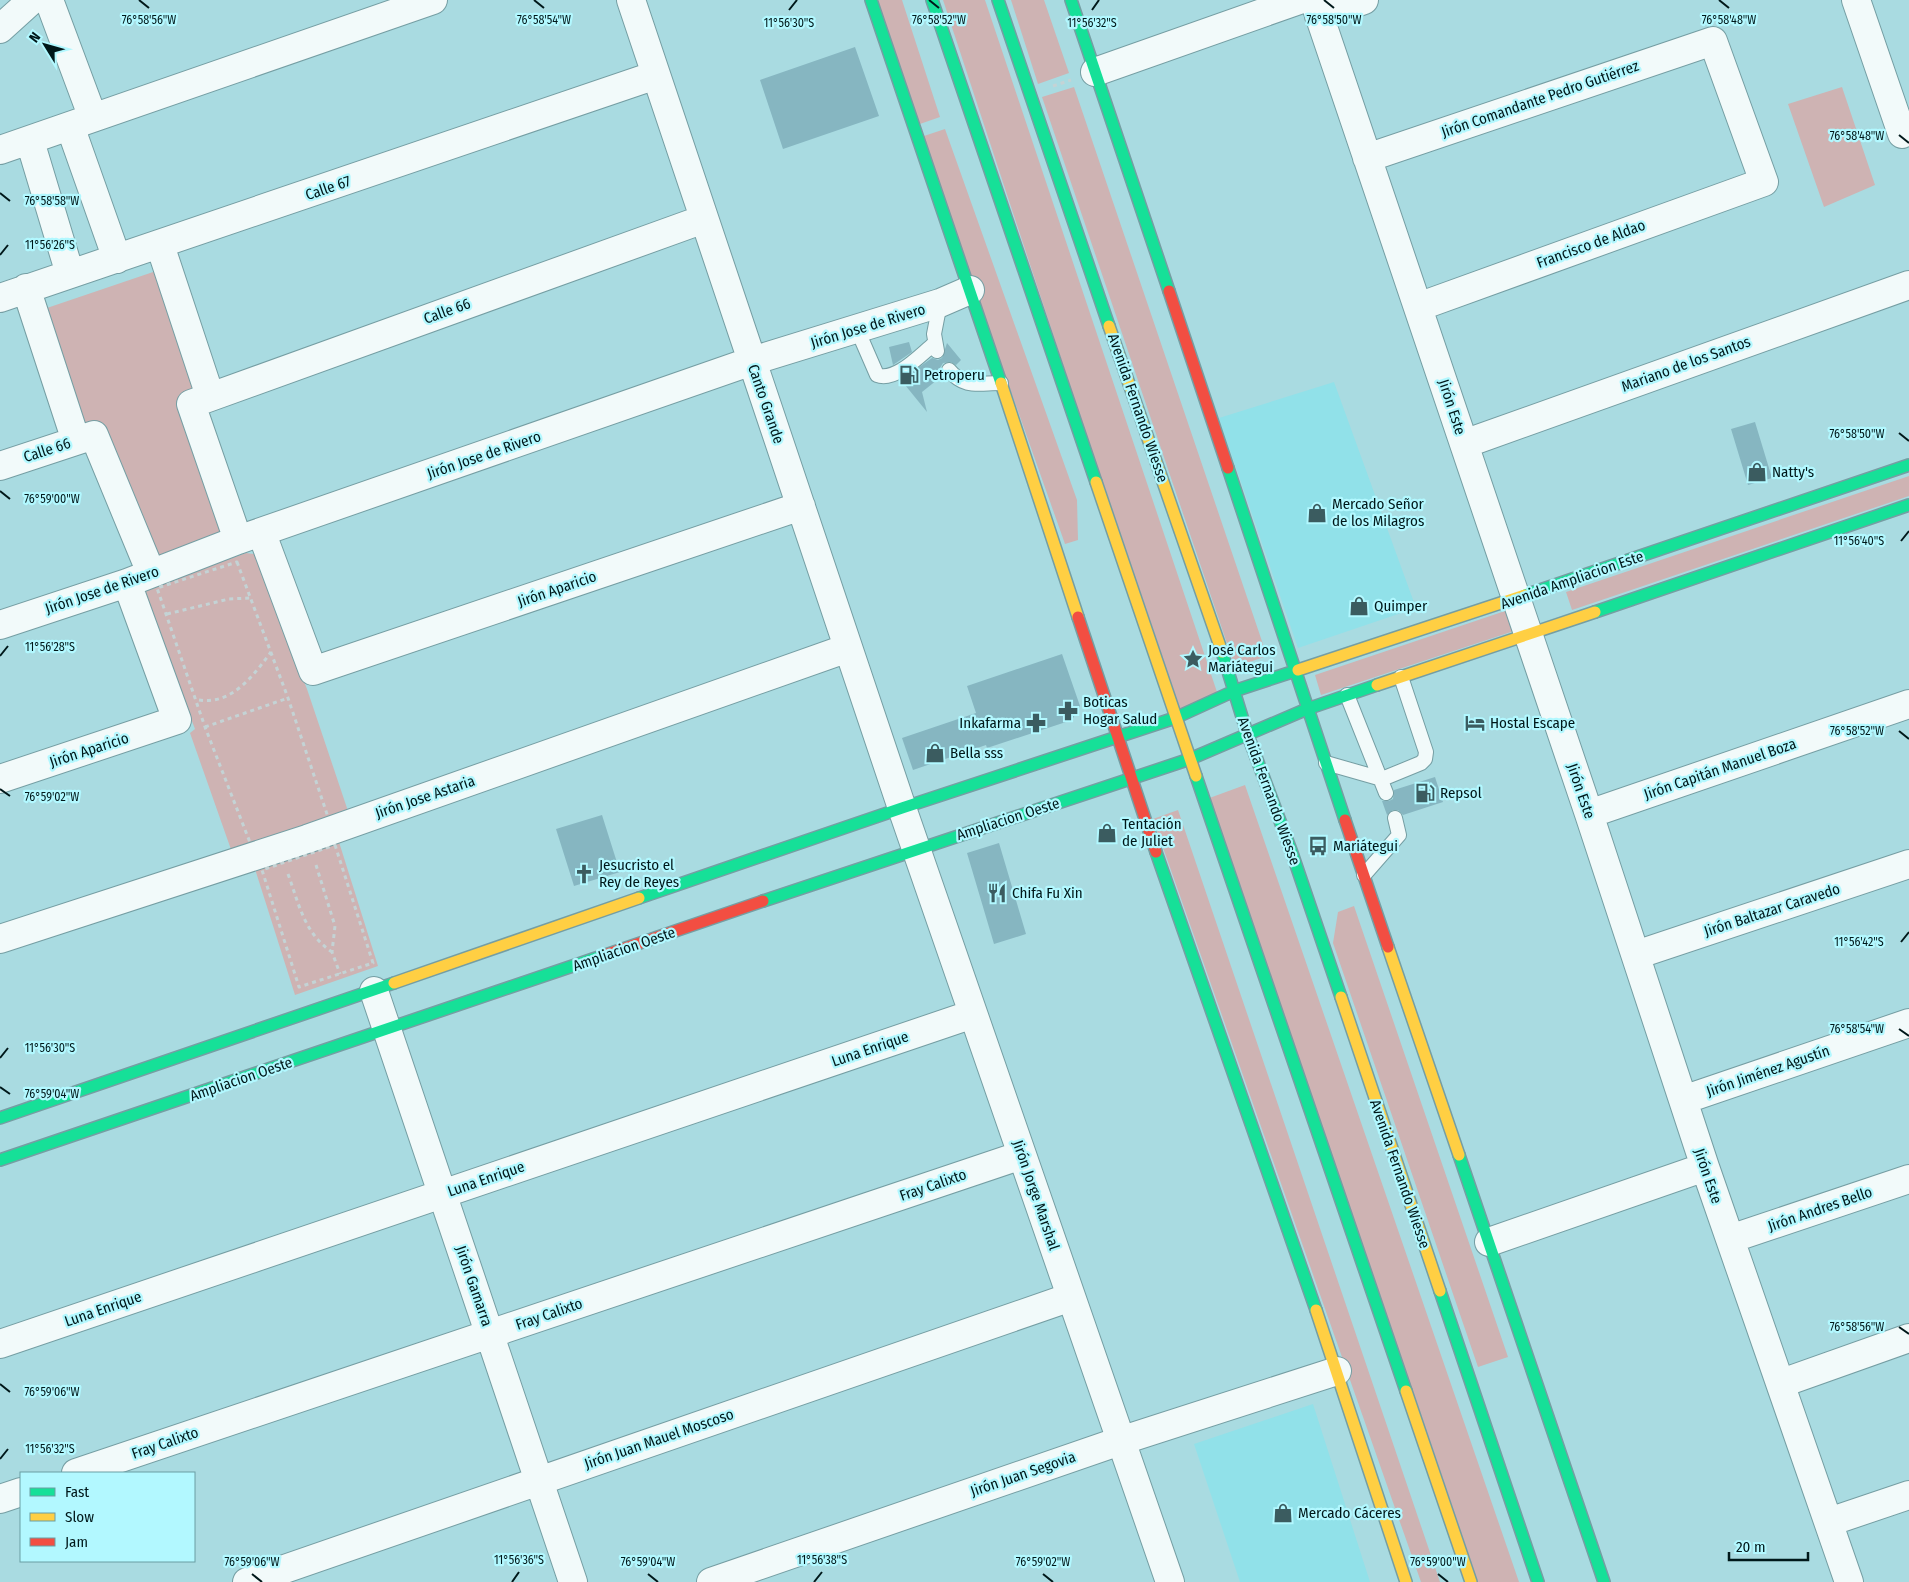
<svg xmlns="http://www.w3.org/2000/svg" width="1909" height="1582" font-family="'Fira Sans Condensed',sans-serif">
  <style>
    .built { fill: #91e1e9 }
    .green { fill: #ceb3b3 }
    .building { fill: #86b6c1 }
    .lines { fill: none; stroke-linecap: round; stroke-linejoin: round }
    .lane-casing { stroke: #759ea3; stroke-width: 16 }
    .street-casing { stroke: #759ea3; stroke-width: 30 }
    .fast-casing { stroke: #759ea3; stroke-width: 14 }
    .slow-casing { stroke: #759ea3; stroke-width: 14 }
    .jam-casing { stroke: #759ea3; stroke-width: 14 }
    .path { stroke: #c4d3d5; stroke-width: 3; stroke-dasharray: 4 4; stroke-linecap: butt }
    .lane { stroke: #f2fafa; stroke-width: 14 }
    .street { stroke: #f2fafa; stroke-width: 28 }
    .fast { stroke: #16e098; stroke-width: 11 }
    .slow { stroke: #ffcf43; stroke-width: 11 }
    .jam { stroke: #f24e42; stroke-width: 11 }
    .ticks { fill: none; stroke: #00181a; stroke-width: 2 }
    .labels { text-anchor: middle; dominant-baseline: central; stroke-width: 4.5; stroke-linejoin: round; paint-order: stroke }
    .street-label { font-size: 15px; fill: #00181a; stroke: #b2f8ff }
    .poi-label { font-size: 15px; fill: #00181a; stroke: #b2f8ff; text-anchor: start }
    .ticks-label { font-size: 12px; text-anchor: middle; fill: #00181a; stroke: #b2f8ff; stroke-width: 4.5; stroke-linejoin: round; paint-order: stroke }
  </style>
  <rect width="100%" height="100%" fill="#a9dbe1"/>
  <path class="built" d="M1334,382l82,226 -118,40 -79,-230z
    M1313,1404l57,178h-130l-46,-138z"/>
  <path class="green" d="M877,0h25l38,117 -23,8z
    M943,0h42l232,692 -40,19z
    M1011,0h33l25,73 -31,11z
    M1074,87l193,569 -32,11 -193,-570z
    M1842,87l33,98 -51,22 -36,-103z
    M945,129l132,371 1,40 -13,4 -144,-407z
    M159,270l41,124 25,140 -72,28 -72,-131 -37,-122z
    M1909,476v20l-337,114 -6,-18z
    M246,553l8,1 53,135 43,128 -116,41 -44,-125 5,-4 -51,-134v-6z
    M1508,610l6,21 -193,64 -6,-20z
    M1245,785l274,797h-47l-268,-782z
    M1178,810l262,772h-19l-268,-763z
    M339,842l39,124 -83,29 -40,-126z
    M1354,906l154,451 -30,10 -145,-424 5,-31z"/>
  <path class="building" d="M855,47l24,69 -96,33 -23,-69z
    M909,342l3,10 -19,13 -4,-18z
    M947,343l14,17 -5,5 -5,-3 -8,1 -3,5 2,8 -20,16 5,20 -26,-32 31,-22 6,2 4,-2z
    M1755,422l17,56 -24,7 -17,-56z
    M1062,654l18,52 -8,14 -85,28 -1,-3 -73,25 -11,-32 74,-25 -9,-27z
    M1435,777l8,25 -40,13 -5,-5h-5l-6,5 -5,-14h7l4,-2 1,-9z
    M602,815l18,57 -46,14 -18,-57z
    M999,843l27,91 -32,10 -27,-91z"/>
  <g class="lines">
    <defs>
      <path id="lane" d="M857,329l20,46c19,7 43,-20 57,-31
        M937,351l-3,-17 6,-31
        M949,370c16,19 29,13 52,13
        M1347,695l39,98
        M1326,763l56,16 39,-16 4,-4 1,-7 -25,-75
        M1364,875l35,-40 -4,-17"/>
      <path id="street" d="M49,0l44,118
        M631,0l271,808 268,774
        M1314,0l275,814 116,353 144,415
        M1856,0l46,134 7,-3
        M1319,16l45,-16
        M0,29l32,-29
        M1095,72l204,-72
        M70,126l47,133
        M30,141l40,133
        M0,150l433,-150
        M1367,158l346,-117 51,141 -346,125
        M160,245l50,151
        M26,288l50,153
        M0,298l656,-223
        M1464,444l445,-159
        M0,466l94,-31 57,138
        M262,534l51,137 488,-165
        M238,540l-47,-136 513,-185
        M0,625l127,-42 111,-43 514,-179 188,-58 30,-13
        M0,779l177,-59 -50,-137
        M1589,814l320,-110
        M0,939l307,-100 541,-191
        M1636,955l273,-91
        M374,991l199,591
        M1683,1100l226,-77
        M1730,1239l179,-60
        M1489,1242l216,-75
        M0,1344l973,-330
        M1782,1383l127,-45
        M76,1473l946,-318
        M0,1499l21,-7
        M1829,1522l80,-27
        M247,1582l824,-285
        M711,1582l409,-141 217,-70"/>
      <path id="fast" d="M871,0l130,383
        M932,0l164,482
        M998,0l111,326
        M1071,0l98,291
        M1228,468l117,352
        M1525,595l384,-130
        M1595,612l314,-107
        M1222,652l25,81 45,120 49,144
        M1196,776l210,615
        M1156,852l160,458
        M639,898l263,-90 273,-90 59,-27 64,-21
        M763,901l427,-142 117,-50 70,-24
        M0,1118l394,-135
        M1459,1155l145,427
        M0,1160l605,-205
        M1440,1291l98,291"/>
      <path id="slow" d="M1109,326l113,326
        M1001,383l77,234
        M1096,482l100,294
        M1298,670l227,-75
        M1377,685l218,-73
        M1388,947l71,208
        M394,983l245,-85
        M1341,997l99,294
        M1316,1310l90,272
        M1406,1391l65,191"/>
      <path id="jam" d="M1169,291l59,177
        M1078,617l78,235
        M1345,820l43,127
        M605,955l158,-54"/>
    </defs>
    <use href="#lane" class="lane-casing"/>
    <use href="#street" class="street-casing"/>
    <use href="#fast" class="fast-casing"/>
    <use href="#slow" class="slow-casing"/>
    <use href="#jam" class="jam-casing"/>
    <path class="path" d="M1053,86l18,-6
      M237,562l51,136 41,122 -78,25 -46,-118 -48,-139z
      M167,614l62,-15 21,-1
      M199,700c33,5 54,-24 72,-48
      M205,727l83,-29
      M335,845l38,118 -74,24 -37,-117z
      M316,865l19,61 -3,26 8,22
      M288,874c11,30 16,59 44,78"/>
    <use href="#lane" class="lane"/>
    <use href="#street" class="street"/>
    <use href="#fast" class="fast"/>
    <use href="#slow" class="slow"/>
    <use href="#jam" class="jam"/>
  </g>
  <path class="ticks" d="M139,0l10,8M534,0l10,8M929,0l10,8M1324,0l10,8M1719,0l10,8M789,10l8,-10M1092,10l7,-10M1899,135l10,8M0,193l10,8M0,255l8,-10M1899,433l10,8M0,491l10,8M1901,541l8,-10M0,656l8,-10M1899,731l10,8M0,789l10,7M1901,942l8,-10M1899,1029l10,7M0,1058l8,-10M0,1087l10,7M1899,1327l10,7M0,1384l10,8M0,1459l8,-10M252,1574l10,8M648,1574l10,8M1043,1574l10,8M1438,1574l10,8M512,1582l7,-10M814,1582l8,-10"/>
  <defs>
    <symbol id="fuel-bare" viewBox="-9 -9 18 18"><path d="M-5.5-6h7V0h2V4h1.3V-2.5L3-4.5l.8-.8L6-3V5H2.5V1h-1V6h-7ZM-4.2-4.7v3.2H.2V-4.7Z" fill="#3b5c60" stroke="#b2f8ff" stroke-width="2.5" paint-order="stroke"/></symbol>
    <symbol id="shop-bare" viewBox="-9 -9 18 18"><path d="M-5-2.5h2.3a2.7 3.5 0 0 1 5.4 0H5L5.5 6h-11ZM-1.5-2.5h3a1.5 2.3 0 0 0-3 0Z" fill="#3b5c60" stroke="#b2f8ff" stroke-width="2.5" paint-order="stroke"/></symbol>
    <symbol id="sight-bare" viewBox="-9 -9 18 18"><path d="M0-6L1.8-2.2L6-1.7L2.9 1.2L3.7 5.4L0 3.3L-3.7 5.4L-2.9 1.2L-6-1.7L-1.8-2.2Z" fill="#3b5c60" stroke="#b2f8ff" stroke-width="2.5" paint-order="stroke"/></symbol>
    <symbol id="pharmacy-bare" viewBox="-9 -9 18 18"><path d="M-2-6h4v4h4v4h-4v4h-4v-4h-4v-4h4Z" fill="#3b5c60" stroke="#b2f8ff" stroke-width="2.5" paint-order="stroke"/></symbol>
    <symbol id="hotel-bare" viewBox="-9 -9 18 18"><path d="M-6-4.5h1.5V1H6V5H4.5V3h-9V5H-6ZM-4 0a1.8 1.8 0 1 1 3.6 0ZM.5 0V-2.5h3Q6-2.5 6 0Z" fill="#3b5c60" stroke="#b2f8ff" stroke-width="2.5" paint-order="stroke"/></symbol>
    <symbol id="bus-bare" viewBox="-9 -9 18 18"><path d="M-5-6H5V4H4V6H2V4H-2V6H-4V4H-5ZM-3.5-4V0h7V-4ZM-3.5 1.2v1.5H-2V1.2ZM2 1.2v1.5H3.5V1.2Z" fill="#3b5c60" stroke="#b2f8ff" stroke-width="2.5" paint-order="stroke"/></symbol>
    <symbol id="church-bare" viewBox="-9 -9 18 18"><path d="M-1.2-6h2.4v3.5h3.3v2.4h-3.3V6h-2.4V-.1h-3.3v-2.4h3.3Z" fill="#3b5c60" stroke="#b2f8ff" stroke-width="2.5" paint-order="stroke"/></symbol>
    <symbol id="restaurant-bare" viewBox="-9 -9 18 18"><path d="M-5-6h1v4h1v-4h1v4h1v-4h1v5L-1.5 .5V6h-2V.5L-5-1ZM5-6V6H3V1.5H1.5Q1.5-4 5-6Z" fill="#3b5c60" stroke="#b2f8ff" stroke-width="2.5" paint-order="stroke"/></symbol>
  </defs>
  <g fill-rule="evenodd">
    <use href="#fuel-bare" x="895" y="361" width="28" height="28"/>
    <use href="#shop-bare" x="1743" y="458" width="28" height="28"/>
    <use href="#shop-bare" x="1303" y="499" width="28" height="28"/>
    <use href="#shop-bare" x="1345" y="592" width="28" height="28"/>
    <use href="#sight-bare" x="1179" y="645" width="28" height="28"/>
    <use href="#pharmacy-bare" x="1054" y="697" width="28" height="28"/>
    <use href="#pharmacy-bare" x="1022" y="709" width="28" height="28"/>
    <use href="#hotel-bare" x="1461" y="709" width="28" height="28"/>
    <use href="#shop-bare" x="921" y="739" width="28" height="28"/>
    <use href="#fuel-bare" x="1411" y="779" width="28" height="28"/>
    <use href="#shop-bare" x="1093" y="819" width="28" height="28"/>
    <use href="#bus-bare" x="1304" y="832" width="28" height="28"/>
    <use href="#church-bare" x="570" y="860" width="28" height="28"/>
    <use href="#restaurant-bare" x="983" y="879" width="28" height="28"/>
    <use href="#shop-bare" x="1269" y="1499" width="28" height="28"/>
  </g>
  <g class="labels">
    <g class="street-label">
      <text transform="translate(1540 99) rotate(-19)">Jirón Comandante Pedro Gutiérrez</text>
      <text transform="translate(328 188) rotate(-19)">Calle 67</text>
      <text transform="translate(1591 244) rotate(-20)">Francisco de Aldao</text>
      <text transform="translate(447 311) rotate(-20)">Calle 66</text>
      <text transform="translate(868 326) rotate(-17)">Jirón Jose de Rivero</text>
      <text transform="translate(1686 364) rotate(-20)">Mariano de los Santos</text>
      <text transform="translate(766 404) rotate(71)">Canto Grande</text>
      <text transform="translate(1452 407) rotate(72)">Jirón Este</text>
      <text transform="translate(1138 408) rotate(71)">Avenida Fernando Wiesse</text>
      <text transform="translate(47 450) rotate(-18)">Calle 66</text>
      <text transform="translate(484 455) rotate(-19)">Jirón Jose de Rivero</text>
      <text transform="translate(1572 580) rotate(-19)">Avenida Ampliacion Este</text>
      <text transform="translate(557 589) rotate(-19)">Jirón Aparicio</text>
      <text transform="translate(102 590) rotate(-19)">Jirón Jose de Rivero</text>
      <text transform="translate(89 750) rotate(-18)">Jirón Aparicio</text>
      <text transform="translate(1720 769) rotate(-19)">Jirón Capitán Manuel Boza</text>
      <text transform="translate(1269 791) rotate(70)">Avenida Fernando Wiesse</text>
      <text transform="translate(1581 791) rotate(71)">Jirón Este</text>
      <text transform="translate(425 797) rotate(-19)">Jirón Jose Astaria</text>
      <text transform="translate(1008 819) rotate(-18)">Ampliacion Oeste</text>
      <text transform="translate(1772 910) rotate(-18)">Jirón Baltazar Caravedo</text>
      <text transform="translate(624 949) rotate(-19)">Ampliacion Oeste</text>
      <text transform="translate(870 1049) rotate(-19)">Luna Enrique</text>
      <text transform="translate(1768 1071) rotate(-19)">Jirón Jiménez Agustín</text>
      <text transform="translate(241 1079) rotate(-19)">Ampliacion Oeste</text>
      <text transform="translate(1400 1174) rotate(71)">Avenida Fernando Wiesse</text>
      <text transform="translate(1708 1176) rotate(71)">Jirón Este</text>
      <text transform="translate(486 1179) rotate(-19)">Luna Enrique</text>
      <text transform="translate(933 1185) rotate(-19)">Fray Calixto</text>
      <text transform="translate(1036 1195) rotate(71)">Jirón Jorge Marshal</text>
      <text transform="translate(1820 1209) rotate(-19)">Jirón Andres Bello</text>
      <text transform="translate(474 1286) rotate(71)">Jirón Gamarra</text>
      <text transform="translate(103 1309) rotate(-19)">Luna Enrique</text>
      <text transform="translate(549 1314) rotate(-19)">Fray Calixto</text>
      <text transform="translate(659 1439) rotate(-19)">Jirón Juan Mauel Moscoso</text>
      <text transform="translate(165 1443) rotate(-19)">Fray Calixto</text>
      <text transform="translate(1023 1474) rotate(-19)">Jirón Juan Segovia</text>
    </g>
    <g class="poi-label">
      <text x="924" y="375">Petroperu</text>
      <text x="1772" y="472">Natty's</text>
      <text x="1332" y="504">Mercado Señor<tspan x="1332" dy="17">de los Milagros</tspan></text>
      <text x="1374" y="606">Quimper</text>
      <text x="1208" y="650">José Carlos<tspan x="1208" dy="17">Mariátegui</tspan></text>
      <text x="1083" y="702">Boticas<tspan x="1083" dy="17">Hogar Salud</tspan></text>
      <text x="1021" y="723" text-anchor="end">Inkafarma</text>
      <text x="1490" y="723">Hostal Escape</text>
      <text x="950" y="753">Bella sss</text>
      <text x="1440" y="793">Repsol</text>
      <text x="1122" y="824">Tentación<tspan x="1122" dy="17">de Juliet</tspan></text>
      <text x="1333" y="846">Mariátegui</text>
      <text x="599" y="865">Jesucristo el<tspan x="599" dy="17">Rey de Reyes</tspan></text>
      <text x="1012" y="893">Chifa Fu Xin</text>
      <text x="1298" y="1513">Mercado Cáceres</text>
    </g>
  </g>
  <g class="ticks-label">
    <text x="149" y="24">76°58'56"W</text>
    <text x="544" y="24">76°58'54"W</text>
    <text x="939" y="24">76°58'52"W</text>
    <text x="1334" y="24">76°58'50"W</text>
    <text x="1729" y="24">76°58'48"W</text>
    <text x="789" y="27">11°56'30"S</text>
    <text x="1092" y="27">11°56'32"S</text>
    <text x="1857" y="140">76°58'48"W</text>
    <text x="52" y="205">76°58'58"W</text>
    <text x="50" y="249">11°56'26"S</text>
    <text x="1857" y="438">76°58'50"W</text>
    <text x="52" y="503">76°59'00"W</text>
    <text x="1859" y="545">11°56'40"S</text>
    <text x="50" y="651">11°56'28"S</text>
    <text x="1857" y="735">76°58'52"W</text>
    <text x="52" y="801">76°59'02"W</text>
    <text x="1859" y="946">11°56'42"S</text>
    <text x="1857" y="1033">76°58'54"W</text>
    <text x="50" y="1052">11°56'30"S</text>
    <text x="52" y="1098">76°59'04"W</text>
    <text x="1857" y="1331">76°58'56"W</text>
    <text x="52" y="1396">76°59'06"W</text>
    <text x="50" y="1453">11°56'32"S</text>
    <text x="519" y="1564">11°56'36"S</text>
    <text x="822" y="1564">11°56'38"S</text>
    <text x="252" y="1566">76°59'06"W</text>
    <text x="648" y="1566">76°59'04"W</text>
    <text x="1043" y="1566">76°59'02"W</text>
    <text x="1438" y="1566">76°59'00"W</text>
  </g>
  <rect x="20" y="1472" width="175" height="90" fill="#b2f8ff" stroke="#6b9ea3"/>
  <rect x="30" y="1488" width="25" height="8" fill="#16e098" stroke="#6b9ea3"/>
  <text x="65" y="1497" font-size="15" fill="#00181a">Fast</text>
  <rect x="30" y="1513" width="25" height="8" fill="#ffcf43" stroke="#6b9ea3"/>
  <text x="65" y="1522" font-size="15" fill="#00181a">Slow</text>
  <rect x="30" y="1538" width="25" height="8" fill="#f24e42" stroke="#6b9ea3"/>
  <text x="65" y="1547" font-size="15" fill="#00181a">Jam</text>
  <g transform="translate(45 45) rotate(307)" stroke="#b2f8ff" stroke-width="4" paint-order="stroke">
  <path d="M0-4L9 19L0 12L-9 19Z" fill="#00181a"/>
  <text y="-8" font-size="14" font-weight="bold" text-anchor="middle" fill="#00181a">N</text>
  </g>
  <path d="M1729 1552v8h79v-8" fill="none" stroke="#00181a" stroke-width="2.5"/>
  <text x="1736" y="1552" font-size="15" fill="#00181a" stroke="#b2f8ff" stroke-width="4" paint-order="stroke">20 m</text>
</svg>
